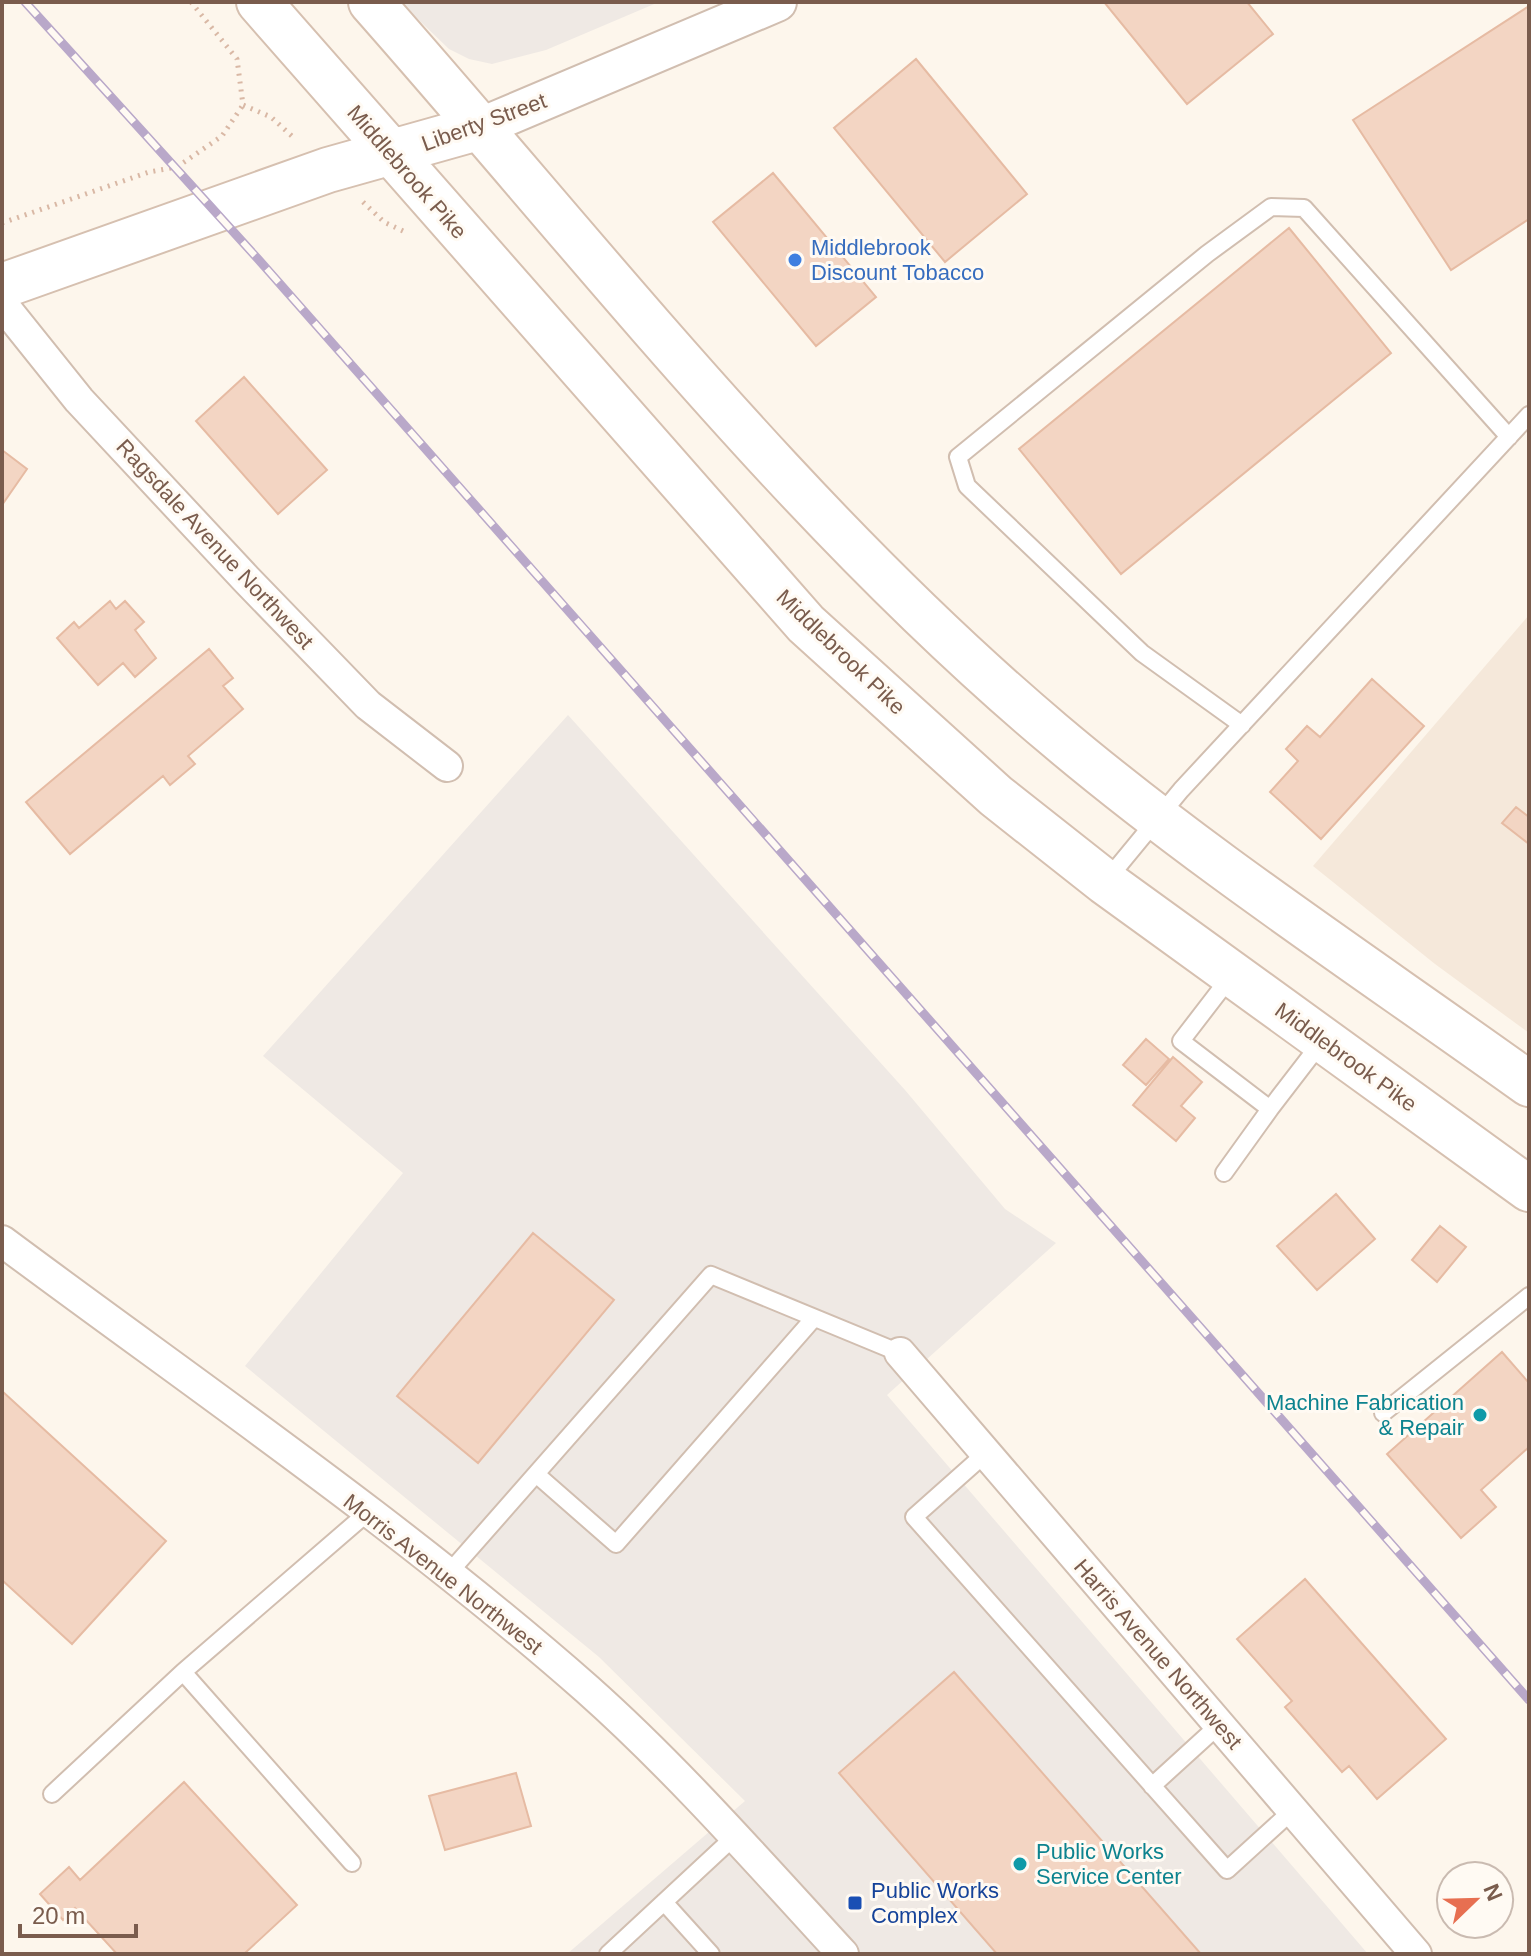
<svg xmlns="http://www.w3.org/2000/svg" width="1531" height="1956" font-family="Helvetica,sans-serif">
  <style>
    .residential { fill: #f5e8da }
    .industrial { fill: #efe9e4 }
    .building { fill: #f3d5c3; stroke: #e6bba3; stroke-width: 2 }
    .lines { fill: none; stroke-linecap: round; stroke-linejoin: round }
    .service-casing { stroke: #d1beb0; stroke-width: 20 }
    .minor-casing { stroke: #d1beb0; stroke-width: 34 }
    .tertiary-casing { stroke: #d1beb0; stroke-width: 42 }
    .secondary-casing { stroke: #d6c0b0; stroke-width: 48 }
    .path { stroke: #d9b8a5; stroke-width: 5; stroke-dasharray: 2 6; stroke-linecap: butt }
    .service { stroke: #fff; stroke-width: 16 }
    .minor { stroke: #fff; stroke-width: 30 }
    .tertiary { stroke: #fff; stroke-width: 38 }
    .secondary { stroke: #fff; stroke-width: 44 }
    .rail-casing { stroke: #b9a8c9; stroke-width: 9 }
    .rail { stroke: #fffaf3; stroke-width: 6; stroke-dasharray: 18; stroke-linecap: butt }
    .shop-dot { fill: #3f7fe0; stroke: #fffaf3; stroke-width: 3 }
    .culture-dot { fill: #0f9aa8; stroke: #fffaf3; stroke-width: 3 }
    .transit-dot { fill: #1a4fb4; stroke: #fffaf3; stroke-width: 3 }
    .labels { text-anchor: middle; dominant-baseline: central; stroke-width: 6; stroke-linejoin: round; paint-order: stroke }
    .street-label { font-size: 22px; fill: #7a5c4d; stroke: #fffaf3 }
    .shop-label { font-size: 22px; fill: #366cbe; stroke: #fffaf3; text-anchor: start }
    .culture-label { font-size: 22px; fill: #0d838f; stroke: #fffaf3; text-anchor: end }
    .transit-label { font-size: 22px; fill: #164399; stroke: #fffaf3; text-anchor: start }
  </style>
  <rect width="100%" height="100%" fill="#fdf6ec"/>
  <path class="residential" d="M1529,615v418l-94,-69 -122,-98z"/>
  <path class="industrial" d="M400,2h259l-113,48 -54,14 -23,-5 -20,-10z
    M568,715l337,375 100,119 51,34 -169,152 481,559h-801l178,-153 -146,-144 -354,-291 158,-193 -140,-117z"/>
  <path class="building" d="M1104,2h143l26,32 -86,70z
    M1529,6v213l-78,51 -98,-150z
    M916,59l111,135 -82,68 -111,-134z
    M773,173l103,124 -60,49 -103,-124z
    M1289,228l102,125 -270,221 -102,-125z
    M244,377l83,93 -49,44 -82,-93z
    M2,450l25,19 -25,36z
    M110,601l6,8 9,-8 19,21 -9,8 21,28 -21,19 -12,-14 -25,22 -41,-47 17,-16 5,6z
    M209,649l24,29 -10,8 20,23 -55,47 7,8 -25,21 -7,-9 -93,78 -44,-52z
    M1372,679l52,47 -103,113 -51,-47 28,-31 -12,-12 21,-23 13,11z
    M1516,807l13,10v27l-27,-21z
    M1146,1039l23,20 -23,26 -23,-20z
    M1173,1057l29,25 -21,24 14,12 -19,23 -43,-36z
    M1336,1194l39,45 -58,51 -40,-44z
    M1440,1226l26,21 -29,35 -25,-22z
    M533,1233l81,67 -136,163 -81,-67z
    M1502,1352l27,31v64l-48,43 15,17 -35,31 -74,-84z
    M2,1391l164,150 -94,103 -70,-64z
    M1305,1579l141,160 -69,60 -28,-33 -7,6 -57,-65 7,-6 -55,-62z
    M954,1672l247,282h-204l-158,-181z
    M516,1773l15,53 -86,24 -16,-54z
    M184,1782l113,123 -53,49h-127l-42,-46 -12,12 -23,-26 29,-27 11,13z"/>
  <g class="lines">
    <defs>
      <path id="service" d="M1242,725l-100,-72 -175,-167 -9,-29 249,-203 64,-47 33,1 205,229
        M1106,881l75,-91 348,-375
        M1231,976l-50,65 89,68 53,-69
        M1224,1173l46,-64
        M1383,1413l146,-117
        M986,1453l-72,64 313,353 66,-60
        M536,1474l80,70 198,-226
        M447,1575l264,-300 189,78
        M183,1672l169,191
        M1152,1786l67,-61
        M52,1794l131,-122 184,-159
        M664,1902l47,52
        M608,1954l126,-117"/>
      <path id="minor" d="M2,304l77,96 167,179 122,126 79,61
        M2,1241c196,146 401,286 585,448 89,79 175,177 256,265
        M900,1353l516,601"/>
      <path id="tertiary" d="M481,127l296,-125"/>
      <path id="secondary" d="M259,2l547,622 190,172 109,86 424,307
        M371,2c220,249 426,516 681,731 150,127 317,236 477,351
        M2,286l326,-116 153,-43"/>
    </defs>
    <use href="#service" class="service-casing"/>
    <use href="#minor" class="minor-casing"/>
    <use href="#tertiary" class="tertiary-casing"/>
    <use href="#secondary" class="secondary-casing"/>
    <path class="path" d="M191,2l46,57 6,46 28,12 23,21
      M363,202l21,20 19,9
      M2,223l147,-51 28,-5 45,-31 21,-31"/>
    <use href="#service" class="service"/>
    <use href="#minor" class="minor"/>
    <use href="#tertiary" class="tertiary"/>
    <use href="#secondary" class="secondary"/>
    <defs>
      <path id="rail" d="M25,2l233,257 1271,1441"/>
    </defs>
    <use href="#rail" class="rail-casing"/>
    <use href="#rail" class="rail"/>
  </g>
  <circle class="shop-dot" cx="795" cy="260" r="8"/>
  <g class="culture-dot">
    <circle cx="1480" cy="1415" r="8"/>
    <circle cx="1020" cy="1864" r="8"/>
  </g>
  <rect class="transit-dot" x="847" y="1895" width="16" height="16" rx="4"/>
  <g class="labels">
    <g class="street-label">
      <text transform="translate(484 122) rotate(-20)">Liberty Street</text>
      <text transform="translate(407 172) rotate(49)">Middlebrook Pike</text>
      <text transform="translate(215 544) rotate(47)">Ragsdale Avenue Northwest</text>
      <text transform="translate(841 652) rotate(44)">Middlebrook Pike</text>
      <text transform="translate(1346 1057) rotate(36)">Middlebrook Pike</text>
      <text transform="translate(443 1574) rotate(38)">Morris Avenue Northwest</text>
      <text transform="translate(1158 1654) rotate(49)">Harris Avenue Northwest</text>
    </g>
    <g class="shop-label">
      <text x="811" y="247">Middlebrook<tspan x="811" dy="25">Discount Tobacco</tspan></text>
    </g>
    <g class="culture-label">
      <text x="1464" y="1402">Machine Fabrication<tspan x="1464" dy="25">&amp; Repair</tspan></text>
      <text x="1036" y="1851" text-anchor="start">Public Works<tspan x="1036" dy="25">Service Center</tspan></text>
    </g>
    <g class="transit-label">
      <text x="871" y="1890">Public Works<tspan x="871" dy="25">Complex</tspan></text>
    </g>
  </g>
  <rect width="1531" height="1956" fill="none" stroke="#7a5c4d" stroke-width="8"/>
  <g transform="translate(1475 1900) rotate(67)"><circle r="38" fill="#fffaf3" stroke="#cabbb1" stroke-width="2"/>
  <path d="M0-6L14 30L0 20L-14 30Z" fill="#e76f51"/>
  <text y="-12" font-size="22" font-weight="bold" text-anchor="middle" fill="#7a5c4d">N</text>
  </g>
  <path d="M20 1924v12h116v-12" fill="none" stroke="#7a5c4d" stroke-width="4"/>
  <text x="32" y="1924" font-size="24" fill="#7a5c4d" stroke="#fffaf3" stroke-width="6" paint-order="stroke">20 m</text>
</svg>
